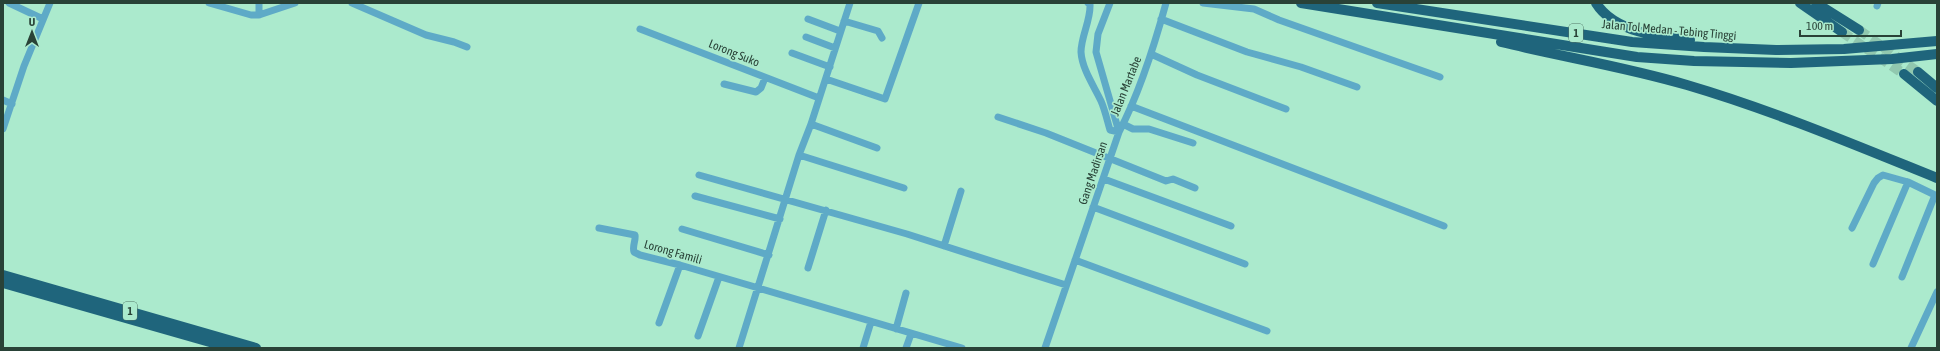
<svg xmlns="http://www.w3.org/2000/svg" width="1940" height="351" font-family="'Asap Condensed',sans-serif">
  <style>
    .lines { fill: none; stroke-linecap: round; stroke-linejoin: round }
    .highway-tunnel { stroke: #91c8af; stroke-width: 10; stroke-dasharray: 10 5; stroke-linecap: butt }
    .minor { stroke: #5eaac7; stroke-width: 7 }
    .highway { stroke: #1f657c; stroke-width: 10 }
    .labels { text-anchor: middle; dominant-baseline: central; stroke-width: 3.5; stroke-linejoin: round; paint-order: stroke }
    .shield { fill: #abeacd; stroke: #507464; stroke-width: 1 }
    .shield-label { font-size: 11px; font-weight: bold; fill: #294237 }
    .street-label { font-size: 12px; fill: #294237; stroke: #abeacd }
  </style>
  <rect width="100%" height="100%" fill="#abeacd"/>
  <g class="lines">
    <path class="highway-tunnel" d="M1859,30l59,42
      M1842,32l62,42"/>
    <path class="minor" d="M9,3l34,16
      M209,3l42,12h8l36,-12
      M352,3l74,32 28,7 13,5
      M1088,3l2,1c1,16 -9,32 -9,48 1,17 13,34 20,49 4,9 6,19 9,29l9,2c21,-40 35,-85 47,-129
      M1203,3l51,6 25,11 161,57
      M1877,6l1,-3
      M259,15v-12
      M808,19l32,12
      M1161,19l86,33 54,15 56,20
      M844,21l34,10 4,7
      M640,29l179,69
      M806,37l29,11
      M792,53l38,14
      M1151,54l46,21 89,34
      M826,79l59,20 34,-96
      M724,84l32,8 5,-4 4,-10
      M3,100l9,4
      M1131,106l313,120
      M998,117l48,16 120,48 7,-2 22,9
      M811,124l66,24
      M1123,124l10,5h16l44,14
      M3,129l21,-63 26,-63
      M799,155l105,33
      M699,175l208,59 159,51
      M1104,179l127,47
      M695,196l85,23
      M1093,207l152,57
      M599,228l36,7c1,6 -3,11 -1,17l6,3 40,10 282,83
      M1852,228l22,-45 4,-5 5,-3 25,7 29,14
      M682,229l87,26
      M944,246l17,-55
      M1075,260l192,71
      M1873,264l35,-82
      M808,268l18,-58
      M1902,277l33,-82
      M659,323l21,-58
      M896,329l10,-36
      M698,336l21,-59
      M739,348l60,-193 12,-31 39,-121
      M863,348l8,-26
      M906,348l5,-14
      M1045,348l74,-216 -23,-80 2,-18 12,-31
      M1911,348l26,-56"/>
    <path class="highway" d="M1301,3l336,54 57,4 97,2 101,-4 45,-5
      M1377,3l255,39 72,5 72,3 68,-1 93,-8
      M1596,3c18,29 63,34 94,37
      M1800,3l42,29
      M1816,3l43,27
      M1501,42c62,15 125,25 186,43 85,25 168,60 250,93
      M1918,72l19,16
      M1904,74l33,27
      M3,275l253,73
      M3,283l228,65"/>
  </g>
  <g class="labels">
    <g class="shield">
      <rect x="1569" y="24" width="14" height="18" rx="3"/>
      <rect x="123" y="302" width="14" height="18" rx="3"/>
    </g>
    <g class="shield-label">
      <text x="1576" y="33">1</text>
      <text x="130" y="311">1</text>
    </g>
    <g class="street-label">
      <text transform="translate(1669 30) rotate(5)">Jalan Tol Medan - Tebing Tinggi</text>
      <text transform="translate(734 53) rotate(22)">Lorong Suko</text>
      <text transform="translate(1126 86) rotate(-68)">Jalan Martabe</text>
      <text transform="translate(1093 173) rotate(-71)">Gang Madirsan</text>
      <text transform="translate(673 252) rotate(16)">Lorong Famili</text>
    </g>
  </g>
  <rect width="1940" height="351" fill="none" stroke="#294237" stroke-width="8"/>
  <g transform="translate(32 32)" stroke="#abeacd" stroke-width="3" paint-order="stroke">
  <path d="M0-3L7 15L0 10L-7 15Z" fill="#294237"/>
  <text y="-6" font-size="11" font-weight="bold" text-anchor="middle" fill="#294237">U</text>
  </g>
  <path d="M1800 30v6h101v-6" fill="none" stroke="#294237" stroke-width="2"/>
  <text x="1806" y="30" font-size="12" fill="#294237" stroke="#abeacd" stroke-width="3" paint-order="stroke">100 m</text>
</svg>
